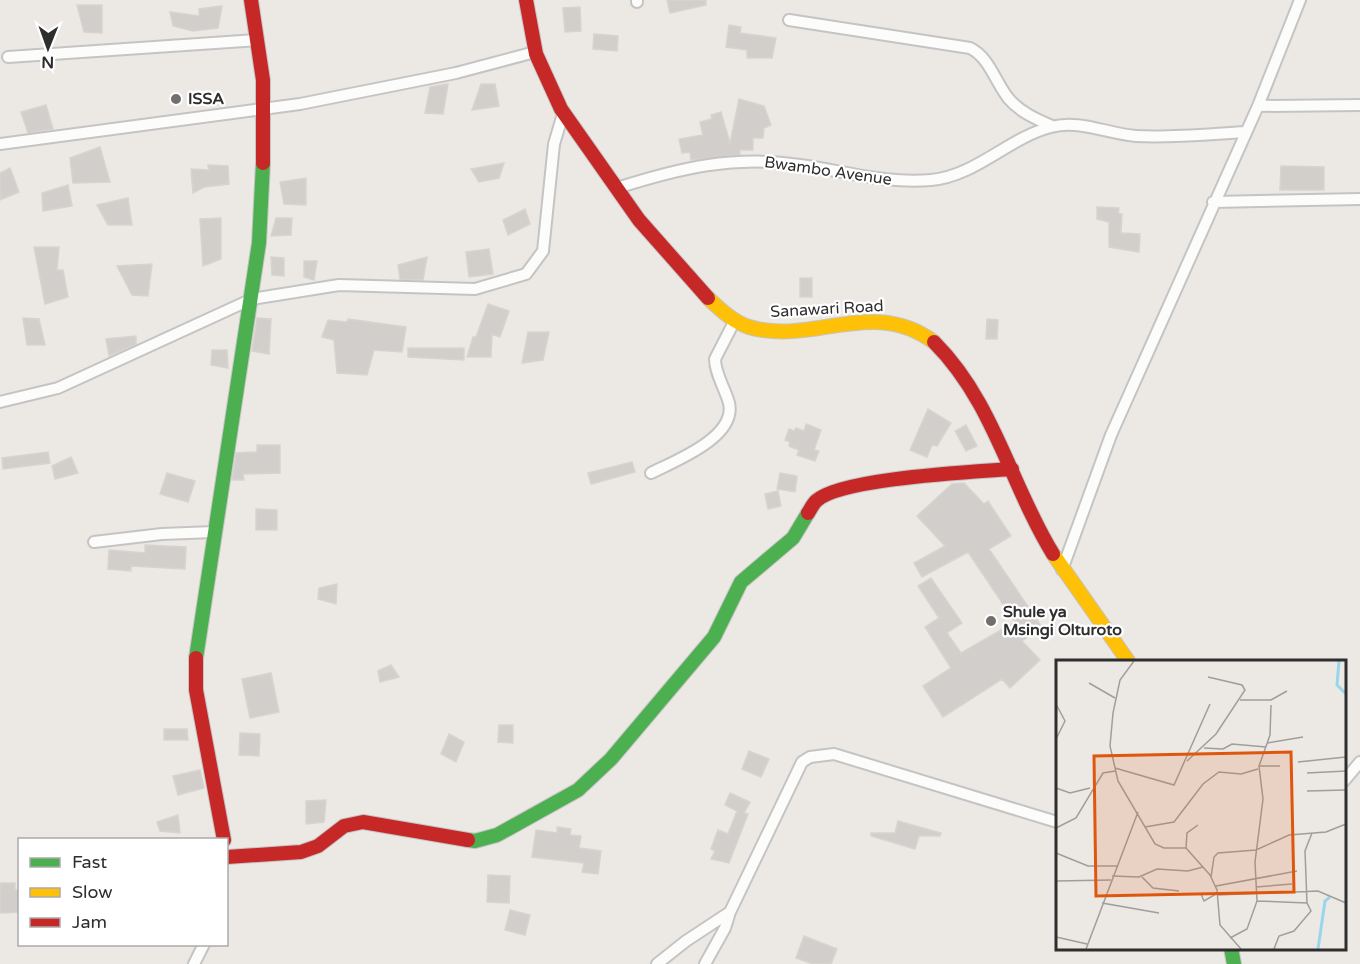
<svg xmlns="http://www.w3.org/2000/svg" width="1360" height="964" font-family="'Varela Round',sans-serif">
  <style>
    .building { fill: #d1cecb; stroke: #d7d4d0; stroke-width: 1.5 }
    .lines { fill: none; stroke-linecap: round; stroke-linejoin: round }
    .street-casing { stroke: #c5c4c5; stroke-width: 14 }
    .fast-casing { stroke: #c5c4c5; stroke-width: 16 }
    .slow-casing { stroke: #c5c4c5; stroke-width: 16 }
    .jam-casing { stroke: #c5c4c5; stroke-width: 16 }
    .street { stroke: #fcfcfb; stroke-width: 10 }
    .fast { stroke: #4caf50; stroke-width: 14 }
    .slow { stroke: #ffc107; stroke-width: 14 }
    .jam { stroke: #c62828; stroke-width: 14 }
    .poi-dot { fill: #706f6e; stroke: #fff; stroke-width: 2 }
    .labels { text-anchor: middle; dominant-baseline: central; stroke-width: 4.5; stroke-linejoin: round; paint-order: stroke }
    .poi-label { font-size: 16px; font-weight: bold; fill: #2e2e2e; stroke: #fff; text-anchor: start }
    .street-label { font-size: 16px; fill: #2e2e2e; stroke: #fff }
    .inset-river { fill: none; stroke: #99d6ec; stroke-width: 3 }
    .inset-road { fill: none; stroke: #a09e9b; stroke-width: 1.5 }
    .view { fill: #df570e; fill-opacity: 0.15; stroke: #df570e; stroke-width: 3 }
    .inset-edge { fill: none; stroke: #2e2e2e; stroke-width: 3 }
  </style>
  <rect width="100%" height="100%" fill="#ece8e4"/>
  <path class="building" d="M667,0h39v5l-36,8z
    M77,5h25v28l-18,-1z
    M222,6l-4,22 -25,3 -20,-5 -3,-14 29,4v-7z
    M580,7l1,24 -16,1 -2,-24z
    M729,25l12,2 -1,6 36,5 -4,20h-25v-8l-21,-3z
    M594,34l24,2 -1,15 -24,-2z
    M448,84l-5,30 -18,-1 5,-26z
    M481,84h14l4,22 -27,4z
    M739,99l25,7 7,19 -7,3 -1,10h-10v12h-13v5l-49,5 -1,-8 -8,1 -3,-14 24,-4 -3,-13 12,-3 -1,-4 10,-3 9,31z
    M46,105l7,24 -25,4 -7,-21z
    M100,147l10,35 -37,1 -3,-25z
    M504,163l-5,15 -20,4 -8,-13z
    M208,165l20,1 1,18 -25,3 -11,6 -2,-24 18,1z
    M1281,166l43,1v23h-44z
    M10,168l9,24 -19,8v-27z
    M306,178v27l-22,-1 -4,-22z
    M68,185l4,21 -29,5 -1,-18z
    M128,198l4,27h-24l-11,-20z
    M1097,207l22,1 -1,5 4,1 -1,19 19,1 -1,18 -30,-5v-25l-12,-3z
    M525,209l5,15 -22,11 -5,-15z
    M221,218v41l-18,7 -3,-47z
    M276,218h16l-1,17 -20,1z
    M34,247h25l-2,23h6l5,27 -23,7z
    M489,249l4,25 -24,3 -3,-25z
    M271,257l13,1v18l-12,-1z
    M427,257l-4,23 -23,-1 -2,-14z
    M304,261h13l-3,19 -10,-3z
    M152,264l-4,32 -16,-1 -15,-29z
    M800,278h12v19h-12z
    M488,304l21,7 -9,26 -8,-3 -1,23h-24l6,-20h3z
    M23,318l16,1 6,26h-18z
    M257,318l14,1 -2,35 -17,-3z
    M348,319l58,8 -4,25 -28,-2 -7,25 -30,-2 -3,-33 -12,-3 6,-17 19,2z
    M987,319l11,1 -1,19h-11z
    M528,332h21l-6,28 -21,3z
    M136,336v8l-27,12 -3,-17z
    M408,348h56v12l-56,-3z
    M212,350h15l1,18 -17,-3z
    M928,409l23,14 -14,23 -5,-1 -5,12 -17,-7z
    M806,424l15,6 -7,20 5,1 -4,10 -18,-6 2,-5 -10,-4 1,-4 -5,-2 4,-11 5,2 2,-3 8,3z
    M966,425l11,21 -11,5 -11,-20z
    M257,445h23v28l-37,1 1,6h-12l4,-27 21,-1z
    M48,452l2,11 -47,6 -1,-11z
    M71,457l7,16 -23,6 -3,-13z
    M632,462l3,10 -44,12 -3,-11z
    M167,473l28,8 -7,21 -28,-8z
    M780,473l17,3 -2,16 -18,-3z
    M964,483l20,21 4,-3 23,35 -22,13 53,78 -20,14 18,19 -30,28 -8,-9 -59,38 -20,-31 28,-18 -26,-41 14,-9 -21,-32 13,-8 31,45 -15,10 14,20 54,-31 -47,-70 -46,25 -8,-14 31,-17 -28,-30 35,-32z
    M778,491l3,15 -13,3 -3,-15z
    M256,509l21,1v20h-21z
    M145,545l41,2 -1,22 -54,-3v5l-23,-2 1,-19 36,3z
    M337,584l-1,20 -18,-5 1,-11z
    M391,665l8,12 -19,5 -2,-11z
    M271,673l8,39 -29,6 -8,-39z
    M499,725h14v18l-15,-1z
    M164,729h23l1,11h-24z
    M240,733l20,1 -1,22 -20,-1z
    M449,734l15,8 -8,20 -15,-8z
    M749,751l20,8 -8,18 -19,-8z
    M200,770l4,18 -26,7 -5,-19z
    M730,793l20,9 -6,11 4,1 -19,49 -18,-4 4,-8 -4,-2 7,-19 10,4 9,-23 -12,-6z
    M326,800l-2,22 -18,2v-23z
    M178,815l2,18 -20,-2 -3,-9z
    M898,821l43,12 -1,3h-21l-4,13 -44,-13v-3h24z
    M557,827l14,2 -1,6 11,1 -2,12 22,3 -3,23 -16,-2 2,-9 -52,-6 4,-27 21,3z
    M488,875l22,1 -1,27 -22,-1z
    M0,883h15v7h5v22l-20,1z
    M510,910l20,5 -5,20 -20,-5z
    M804,936l33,13 -6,15h-18l-17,-6z"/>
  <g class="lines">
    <defs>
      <path id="street" d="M637,2v-2
        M789,20l181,28c20,10 25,34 39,51 11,13 27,20 43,27
        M8,57l250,-17
        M1258,106l102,-1
        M0,144l300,-40 156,-31 79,-21
        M617,188c63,-20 116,-33 183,-23 44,6 86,19 131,15 45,-4 77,-42 120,-53 28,-8 57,7 85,9 36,2 73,-2 109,-4
        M1213,202l147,-3
        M0,402l58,-14 194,-89 87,-14 136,4 51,-15 17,-23 11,-107 9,-30
        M651,473c24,-12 86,-36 78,-70 -4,-15 -14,-29 -14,-44l19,-37
        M94,542l68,-8 52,-2
        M1062,570l49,-135 147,-329 42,-106
        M1344,781l16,-19
        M194,964l10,-20
        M657,964l29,-23 44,-29
        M705,964l20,-36 5,-16 72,-150 8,-5 24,-3 223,68"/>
      <path id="fast" d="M196,658l63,-415 4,-80
        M468,840l7,1 22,-6 81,-45 33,-31 103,-122 27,-55 52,-44 15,-25
        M1231,948l3,16"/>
      <path id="slow" d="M708,298c12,11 25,24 41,29 64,19 123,-31 185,15
        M1053,554l75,107"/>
      <path id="jam" d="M251,0l12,80v83
        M526,0l10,54 25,55 78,111 69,78
        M934,342c60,60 76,142 119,212
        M808,513c2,-3 5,-9 8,-12 24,-23 158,-29 196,-32
        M196,658v32l28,150
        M227,857l74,-5 17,-6 26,-20 19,-4 105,18"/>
    </defs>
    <use href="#street" class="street-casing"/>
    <use href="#fast" class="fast-casing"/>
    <use href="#slow" class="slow-casing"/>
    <use href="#jam" class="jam-casing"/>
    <use href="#street" class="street"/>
    <use href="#fast" class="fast"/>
    <use href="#slow" class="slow"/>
    <use href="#jam" class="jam"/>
  </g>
  <g class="poi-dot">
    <circle cx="176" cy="99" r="6"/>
    <circle cx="991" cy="621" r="6"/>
  </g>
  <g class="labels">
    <g class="poi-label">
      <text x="188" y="99">ISSA</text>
      <text x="1003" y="612">Shule ya<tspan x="1003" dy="18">Msingi Olturoto</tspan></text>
    </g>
    <g class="street-label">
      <text transform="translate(828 171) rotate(8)">Bwambo Avenue</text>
      <text transform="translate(827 309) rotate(-3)">Sanawari Road</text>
    </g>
  </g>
  <g transform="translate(1056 660)">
    <rect width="290" height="290" fill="#ece8e4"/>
    <path class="inset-river" d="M283,1l-2,24 9,9M262,289l7,-48 5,-4"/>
    <path class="inset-road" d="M78,1l-14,19 -7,33 -3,33 8,35 37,63 9,4h22l24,27 7,15 3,35 21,24M33,23l26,15M184,40h31l16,-9M0,44l9,17 -9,18M211,83l36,-6M148,88l19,1 9,-5 34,3M131,101l29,-27 29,-44 -3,-5 -34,-8M242,102l48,-5M203,106h21M59,108l59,17 36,-81M251,113l39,-2M0,128l14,5 20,-5M251,131l39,-1M89,167l29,-5 29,-38 16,-12 22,2 17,-5M0,168l20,-10 27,-45 12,-2M130,188l1,-15 11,-8M0,193l32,13h29M56,216l27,1 18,-8 31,2 15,-4M86,217l11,11 26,3M155,217l3,-20 4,-4 38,-3 33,-15 37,-3 20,-8M0,221l55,-1M160,226l81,-15M200,227l36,-3M145,234l3,7 12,-7M161,235l101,-4 28,12M201,241l50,2 4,8 -17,20 -15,5 -5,13M46,243l57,10M251,243l-2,-52 7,-18M0,277l31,7M174,278l17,-9 10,-28 -2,-39 8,-63 -4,-33 11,-31 1,-30M30,289l52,-137"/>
    <path class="view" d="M235,92l3,140 -198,4 -2,-140z"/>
    <rect width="290" height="290" class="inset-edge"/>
  </g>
  <rect x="18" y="838" width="210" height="108" fill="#ffffff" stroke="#ababab" stroke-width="1.5"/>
  <rect x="30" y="858" width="30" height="9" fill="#4caf50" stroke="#ababab" stroke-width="1.5"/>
  <text x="72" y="868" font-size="18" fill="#2e2e2e">Fast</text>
  <rect x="30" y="888" width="30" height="9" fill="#ffc107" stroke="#ababab" stroke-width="1.5"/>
  <text x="72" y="898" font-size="18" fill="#2e2e2e">Slow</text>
  <rect x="30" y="918" width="30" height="9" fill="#c62828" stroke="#ababab" stroke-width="1.5"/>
  <text x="72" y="928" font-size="18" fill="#2e2e2e">Jam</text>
  <g transform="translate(48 48) rotate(181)" stroke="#ffffff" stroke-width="4.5" paint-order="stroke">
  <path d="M0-4.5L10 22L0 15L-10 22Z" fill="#2e2e2e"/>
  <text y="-9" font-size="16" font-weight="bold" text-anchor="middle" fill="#2e2e2e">N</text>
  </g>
</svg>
